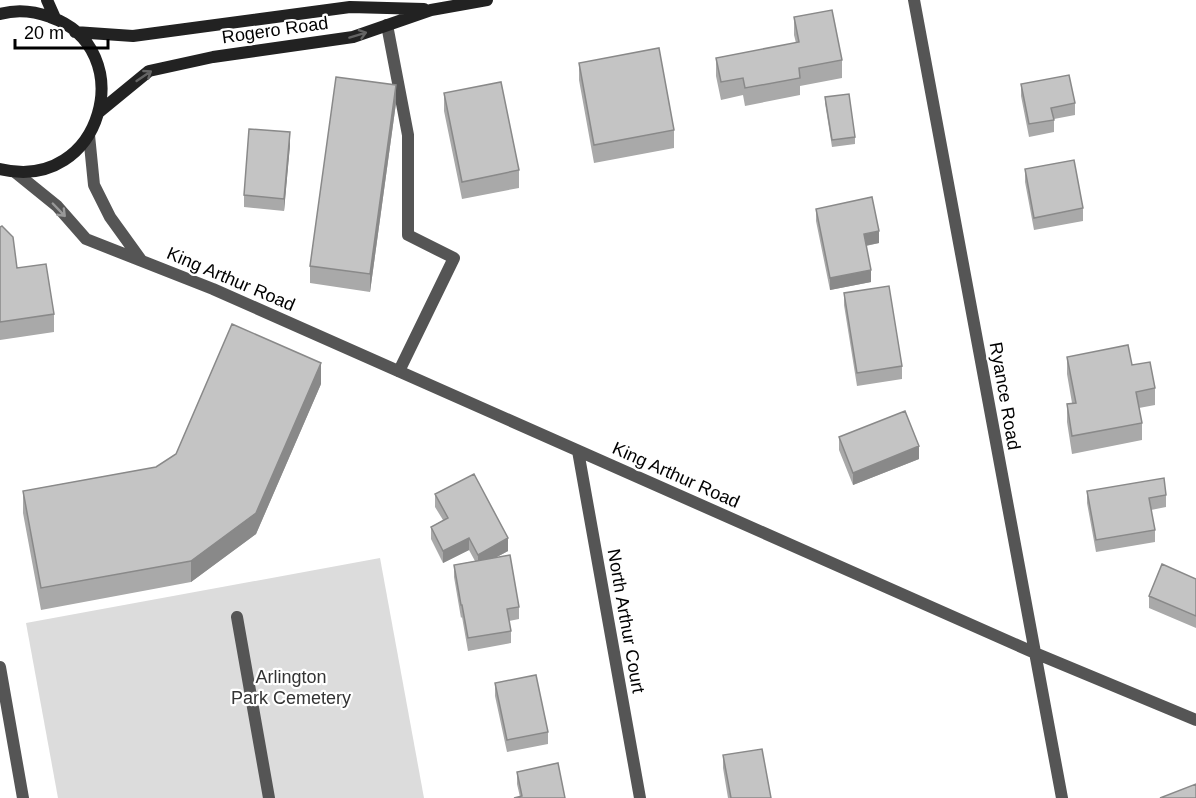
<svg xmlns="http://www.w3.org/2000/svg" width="1196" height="798" font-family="Arial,sans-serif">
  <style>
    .green { fill: #dcdcdc }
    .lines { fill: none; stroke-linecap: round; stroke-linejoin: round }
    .service { stroke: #555; stroke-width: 12 }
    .minor { stroke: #555; stroke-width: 12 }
    .secondary { stroke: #222; stroke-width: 12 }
    .wall { fill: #a9a9a9 }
    .shaded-wall { fill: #898989 }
    .building { fill: #c4c4c4; stroke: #898989; stroke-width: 1.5 }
    .oneway { stroke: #646464 }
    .oneway2 { stroke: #999 }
    .labels { text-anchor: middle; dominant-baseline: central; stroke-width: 4.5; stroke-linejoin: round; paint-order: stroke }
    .street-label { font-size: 18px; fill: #000; stroke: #fff }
    .park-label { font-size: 18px; fill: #333; stroke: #fff }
  </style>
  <rect width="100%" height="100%" fill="#fff"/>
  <path class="green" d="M380,558l44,240h-366l-32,-175z"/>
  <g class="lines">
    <path class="service" d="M387,25l21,110v100l46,23 -55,113
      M237,617l32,181"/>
    <path class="minor" d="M914,0l148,798
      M89,135l5,50 16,32 31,43
      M15,172l42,34 29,33 127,50 822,364 161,67
      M578,451l62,347
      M0,667l23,131"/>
    <path class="secondary" d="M47,0l8,18
      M0,14c17,-5 34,-3 50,3 91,31 53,177 -50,152
      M75,32l58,4 217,-29 74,2
      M99,112l50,-41 64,-14 140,-20 78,-27 56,-10"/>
  </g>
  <path class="wall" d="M794,17l48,43v18l-42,8v9l-55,11 -2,-11 -22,5 -5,-24v-18l80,-15 -2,-8z
    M579,63l95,67v18l-80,15 -15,-83z
    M1021,84l54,19v12l-21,4v13l-25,5 -8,-41z
    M444,93l75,77v18l-57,11 -18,-88z
    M825,97l30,40v7l-23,3 -7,-44z
    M396,103l-26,189 -60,-9v-17z
    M290,145l-6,66 -40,-4v-12z
    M1025,169l58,39v13l-49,9 -9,-48z
    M816,209l63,34 -13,3 5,36 -41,8 -14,-69z
    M0,227l17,41 37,46v18l-54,8z
    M844,293l58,73v13l-45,7 -13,-81z
    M1067,357l65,8 23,23v17l-16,3 3,15v17l-70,14 -5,-32v-18l5,-1 -5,-29z
    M321,384l-65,150 -65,48 -150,28 -18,-97v-22l133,-24z
    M839,437l80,22 -66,26 -14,-35z
    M1087,491l79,4v12l-15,3 4,20v12l-59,10 -9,-49z
    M435,494l73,57 -13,7 24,49v12l-10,2 2,10v12l-43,8 -6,-34 -1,1 -7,-41v-12l21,-4 -6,-11 -26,13 -12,-24v-12l12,-7 -8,-13z
    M1196,579v49l-47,-20v-12z
    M495,683l53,49v12l-41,8 -12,-56z
    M723,755l48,43h-43l-5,-30z
    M517,772l48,26 -45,-1 -3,-13z"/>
  <path class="shaded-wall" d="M396,85v18l-26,189v-18z
    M290,132v13l-6,66v-12z
    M879,231v12l-15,3v-12z
    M871,270v12l-41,8v-12z
    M321,363v21l-65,150 -65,48v-21z
    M919,446v13l-66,26v-12z
    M469,538v12l-26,13v-12z
    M508,538v13l-30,16v-12z"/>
  <path class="building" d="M832,10l10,50 -43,8 1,10 -55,10 -2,-10 -22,4 -5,-24 83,-16 -5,-25z
    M659,48l15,82 -80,15 -15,-82z
    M1069,75l6,28 -24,5 3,12 -25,4 -8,-40z
    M336,77l60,8 -26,189 -60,-8z
    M501,82l18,88 -57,12 -18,-89z
    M849,94l6,43 -23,3 -7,-43z
    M249,129l41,3 -6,67 -40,-4z
    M1074,160l9,48 -49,10 -9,-49z
    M872,197l7,34 -15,3 7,36 -41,8 -14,-69z
    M2,226l11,11 4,31 29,-4 8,50 -54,8v-95z
    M889,286l13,80 -45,7 -13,-80z
    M232,324l89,39 -65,150 -65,48 -150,27 -18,-97 133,-24 20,-13z
    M1128,345l4,20 18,-3 5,26 -19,4 6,31 -70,13 -5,-32 9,-1 -9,-46z
    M905,411l14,35 -66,27 -14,-36z
    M474,474l34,64 -30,17 -9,-17 -26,13 -12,-24 17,-9 -13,-24z
    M1164,478l2,17 -17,3 6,32 -59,10 -9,-49z
    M510,555l9,52 -12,2 4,22 -43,7 -6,-33h-1l-7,-40z
    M1162,564l34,15v37l-47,-20z
    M536,675l12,57 -41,8 -12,-57z
    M762,749l9,49h-40l-8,-43z
    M558,763l7,35h-51l8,-2 -5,-24z
    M1196,784v14h-36z"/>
  <defs><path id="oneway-shaft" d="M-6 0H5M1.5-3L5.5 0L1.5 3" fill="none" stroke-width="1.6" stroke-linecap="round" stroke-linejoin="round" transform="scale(1.5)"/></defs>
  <g class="oneway">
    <use href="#oneway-shaft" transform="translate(358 35) rotate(-17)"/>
    <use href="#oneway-shaft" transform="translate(144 76) rotate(-34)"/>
  </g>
  <use class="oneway2" href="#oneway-shaft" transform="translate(59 210) rotate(46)"/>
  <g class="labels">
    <g class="street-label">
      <text transform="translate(275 30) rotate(-8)">Rogero Road</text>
      <text transform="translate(231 279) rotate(23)">King Arthur Road</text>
      <text transform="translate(1005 396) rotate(80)">Ryance Road</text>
      <text transform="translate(676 475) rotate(24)">King Arthur Road</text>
      <text transform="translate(626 621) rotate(80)">North Arthur Court</text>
    </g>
    <g class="park-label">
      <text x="291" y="677">Arlington<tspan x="291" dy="21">Park Cemetery</tspan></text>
    </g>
  </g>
  <path d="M15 39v9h93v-9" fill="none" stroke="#000000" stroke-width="3"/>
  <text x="24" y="39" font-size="18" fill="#000000" stroke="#ffffff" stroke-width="4.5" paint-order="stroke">20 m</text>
</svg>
